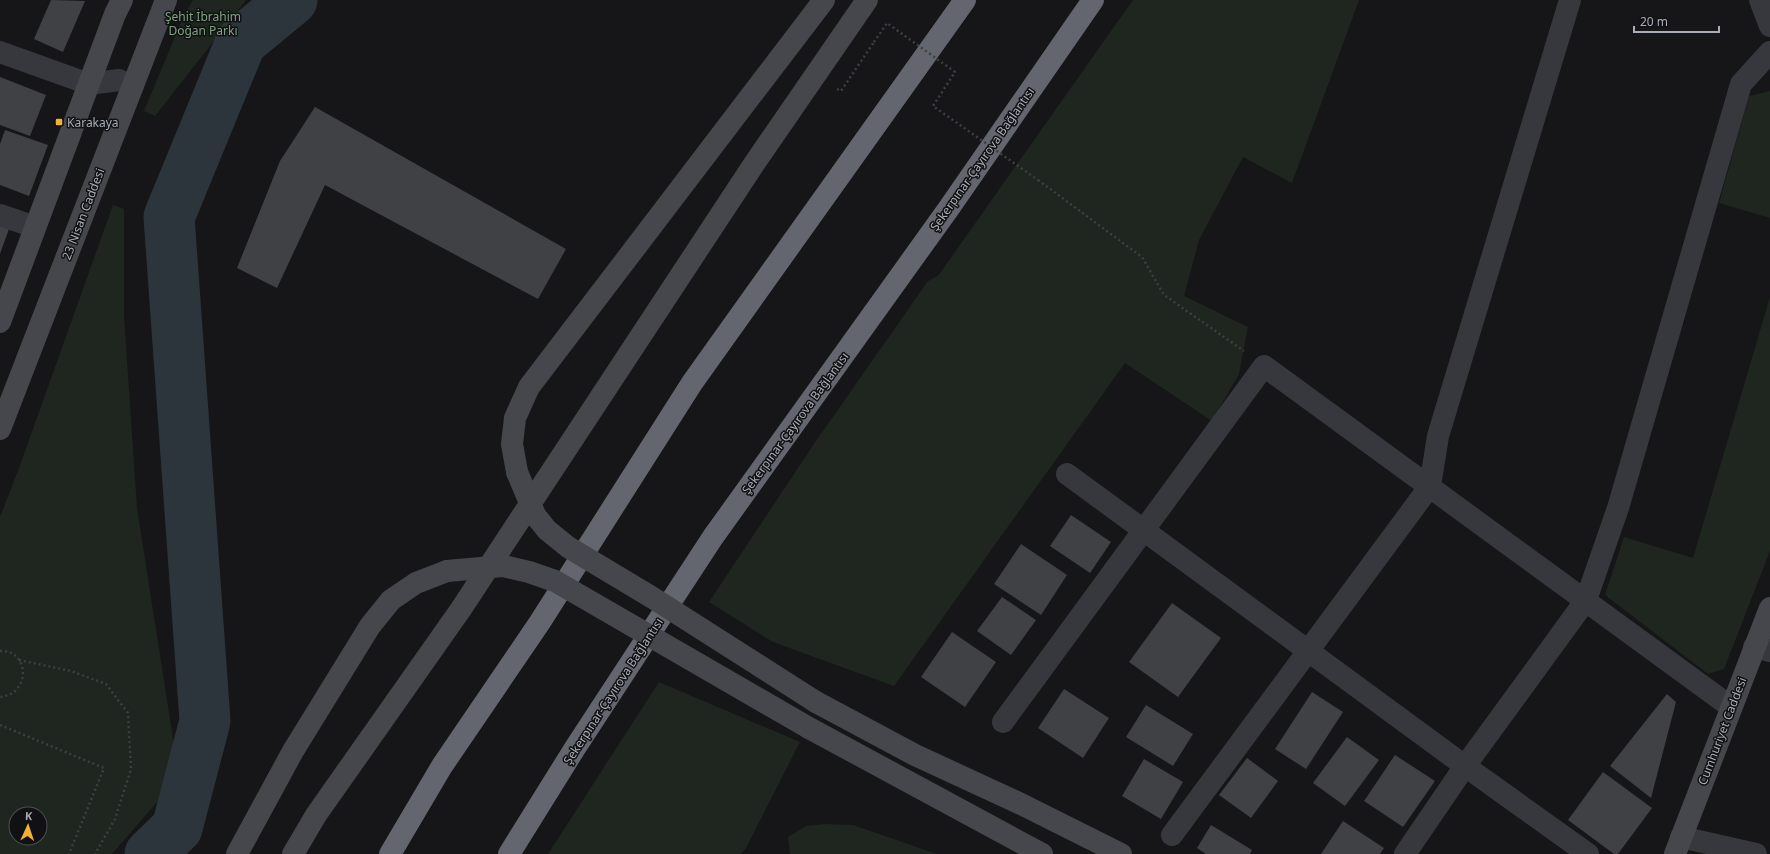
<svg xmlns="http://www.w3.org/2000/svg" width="1770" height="854" font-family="'Noto Sans',sans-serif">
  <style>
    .green { fill: #1e261f; fill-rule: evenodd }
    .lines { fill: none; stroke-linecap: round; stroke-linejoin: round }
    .river { stroke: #2c353c; stroke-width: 51 }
    .building { fill: #404145 }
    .path { stroke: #3d3f44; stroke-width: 2.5; stroke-dasharray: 2 3; stroke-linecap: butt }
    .street { stroke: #37383d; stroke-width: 22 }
    .secondary { stroke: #45474d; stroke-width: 22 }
    .highway { stroke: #63666e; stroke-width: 22 }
    .path-bridge { stroke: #3d3f44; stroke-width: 2.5; stroke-dasharray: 2 3; stroke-linecap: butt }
    .secondary-bridge { stroke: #45474d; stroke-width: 22 }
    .poi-dot { fill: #f2b134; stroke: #111113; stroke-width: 1.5 }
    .labels { text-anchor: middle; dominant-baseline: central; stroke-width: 3; stroke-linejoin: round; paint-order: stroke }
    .park-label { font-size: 12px; fill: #7fa381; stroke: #111113 }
    .poi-label { font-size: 12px; fill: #a8adb8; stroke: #111113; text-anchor: start }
    .street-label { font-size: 12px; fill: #a8adb8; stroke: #111113 }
  </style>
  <rect width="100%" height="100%" fill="#161618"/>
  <path class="green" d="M193,0h53l-91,116 -11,-5 40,-96z
    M1133,0h226l-67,183 -49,-26 -44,83 -15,56 64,31 -9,47 -27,47 -87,-58 -231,323 -121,-44 -64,-40 107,-161 112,-160 10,-5z
    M1770,91v127l-51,-15 30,-107z
    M113,205l11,4v107l13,192 42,269 -67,77h-112v-337l19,-49zM16,814h24v24h-24z
    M1770,297v254l-46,118 -16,5 -103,-79 19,-58 69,21z
    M659,682l141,60 -54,106 -5,6h-193z
    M825,824l28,1 84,29h-147l-2,-17 18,-11z"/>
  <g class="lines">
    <path class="river" d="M150,854l27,-26 28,-107 -36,-504 72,-175 51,-42"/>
  </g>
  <path class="building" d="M51,0l34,1 -22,51 -29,-13z
    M0,77l46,18 -16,41 -30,-11z
    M315,107l251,142 -28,50 -213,-114 -48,103 -40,-20 43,-107z
    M5,130l43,15 -19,51 -29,-11v-41z
    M0,222l10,4 -10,28z
    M1071,515l40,27 -21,31 -40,-27z
    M1021,544l46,31 -26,40 -47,-31z
    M1002,597l34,23 -25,35 -34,-24z
    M1172,603l49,35 -43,59 -49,-35z
    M952,632l44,30 -31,45 -44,-30z
    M1064,689l45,29 -26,40 -45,-30z
    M1312,692l31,20 -37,57 -31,-20z
    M1667,694l9,8 -25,96 -41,-32z
    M1146,705l47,29 -20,32 -47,-29z
    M1347,737l32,23 -34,46 -32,-23z
    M1395,755l40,26 -32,46 -39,-26z
    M1247,758l31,23 -27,37 -32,-23z
    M1144,759l39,23 -22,37 -39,-23z
    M1603,772l49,36 -34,46h-4l-46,-34z
    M1343,821l41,27 -4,6h-59z
    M1211,825l41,25 -2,4h-44l-9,-6z"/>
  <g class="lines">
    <path class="path" d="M837,89l4,2 33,-49
      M1038,180l104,77 22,38 80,56
      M0,651c29,-2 32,43 0,46
      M19,660l52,11 35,13 22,29 3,56 -16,50 -20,35
      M0,725l104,43 -35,86"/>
    <path class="street" d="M1760,0l10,26
      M0,52l89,32 30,-4 14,6
      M0,215l35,12
      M1067,474l398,292 123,88
      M1754,647l16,4
      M1003,722l261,-356 467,341
      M1172,835l258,-349 8,-50 132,-436
      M1681,837l75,17
      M1405,854l60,-88 121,-166 32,-92 123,-424 29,-32"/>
    <path class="secondary" d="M0,322l115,-308 7,-14
      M0,429l166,-429
      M517,472l-5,-28 3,-26 14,-31 295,-387
      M816,702l99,53 106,49 100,50
      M809,728l233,126
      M237,854l56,-103 77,-125 21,-26 25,-17 31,-12
      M293,854l23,-39 145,-206 293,-445 113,-164
      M1675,854l95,-246"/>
    <path class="highway" d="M390,854l52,-88 98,-144 152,-239 273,-383
      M509,854l66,-106 138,-211 236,-329 144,-208"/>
    <path class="path-bridge" d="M874,42l13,-19 68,49 -22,34 105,74"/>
    <path class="secondary-bridge" d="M517,472l18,43 12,15 21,17 85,51 163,104
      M447,571l56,-5 26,6 26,9 254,147"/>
  </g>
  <rect class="poi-dot" x="55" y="118" width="8" height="8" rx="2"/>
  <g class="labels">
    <g class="park-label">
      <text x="203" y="16">Şehit İbrahim<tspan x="203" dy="14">Doğan Parkı</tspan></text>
    </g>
    <g class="poi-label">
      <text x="67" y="122">Karakaya</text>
    </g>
    <g class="street-label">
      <text transform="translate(982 159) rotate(-55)">Şekerpınar-Çayırova Bağlantısı</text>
      <text transform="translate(83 214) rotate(-69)">23 Nisan Caddesi</text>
      <text transform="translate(795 423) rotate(-54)">Şekerpınar-Çayırova Bağlantısı</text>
      <text transform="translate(613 691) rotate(-57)">Şekerpınar-Çayırova Bağlantısı</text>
      <text transform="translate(1722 731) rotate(-69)">Cumhuriyet Caddesi</text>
    </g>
  </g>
  <g transform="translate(28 826) rotate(3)"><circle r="19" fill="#111113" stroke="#4d4f55"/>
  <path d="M0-3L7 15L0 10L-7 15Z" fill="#f2b134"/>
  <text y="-6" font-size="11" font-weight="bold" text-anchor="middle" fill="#a8adb8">K</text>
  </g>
  <path d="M1634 26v6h85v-6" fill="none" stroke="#a8adb8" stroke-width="2"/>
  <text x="1640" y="26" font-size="12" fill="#a8adb8" stroke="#111113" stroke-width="3" paint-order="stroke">20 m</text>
</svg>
